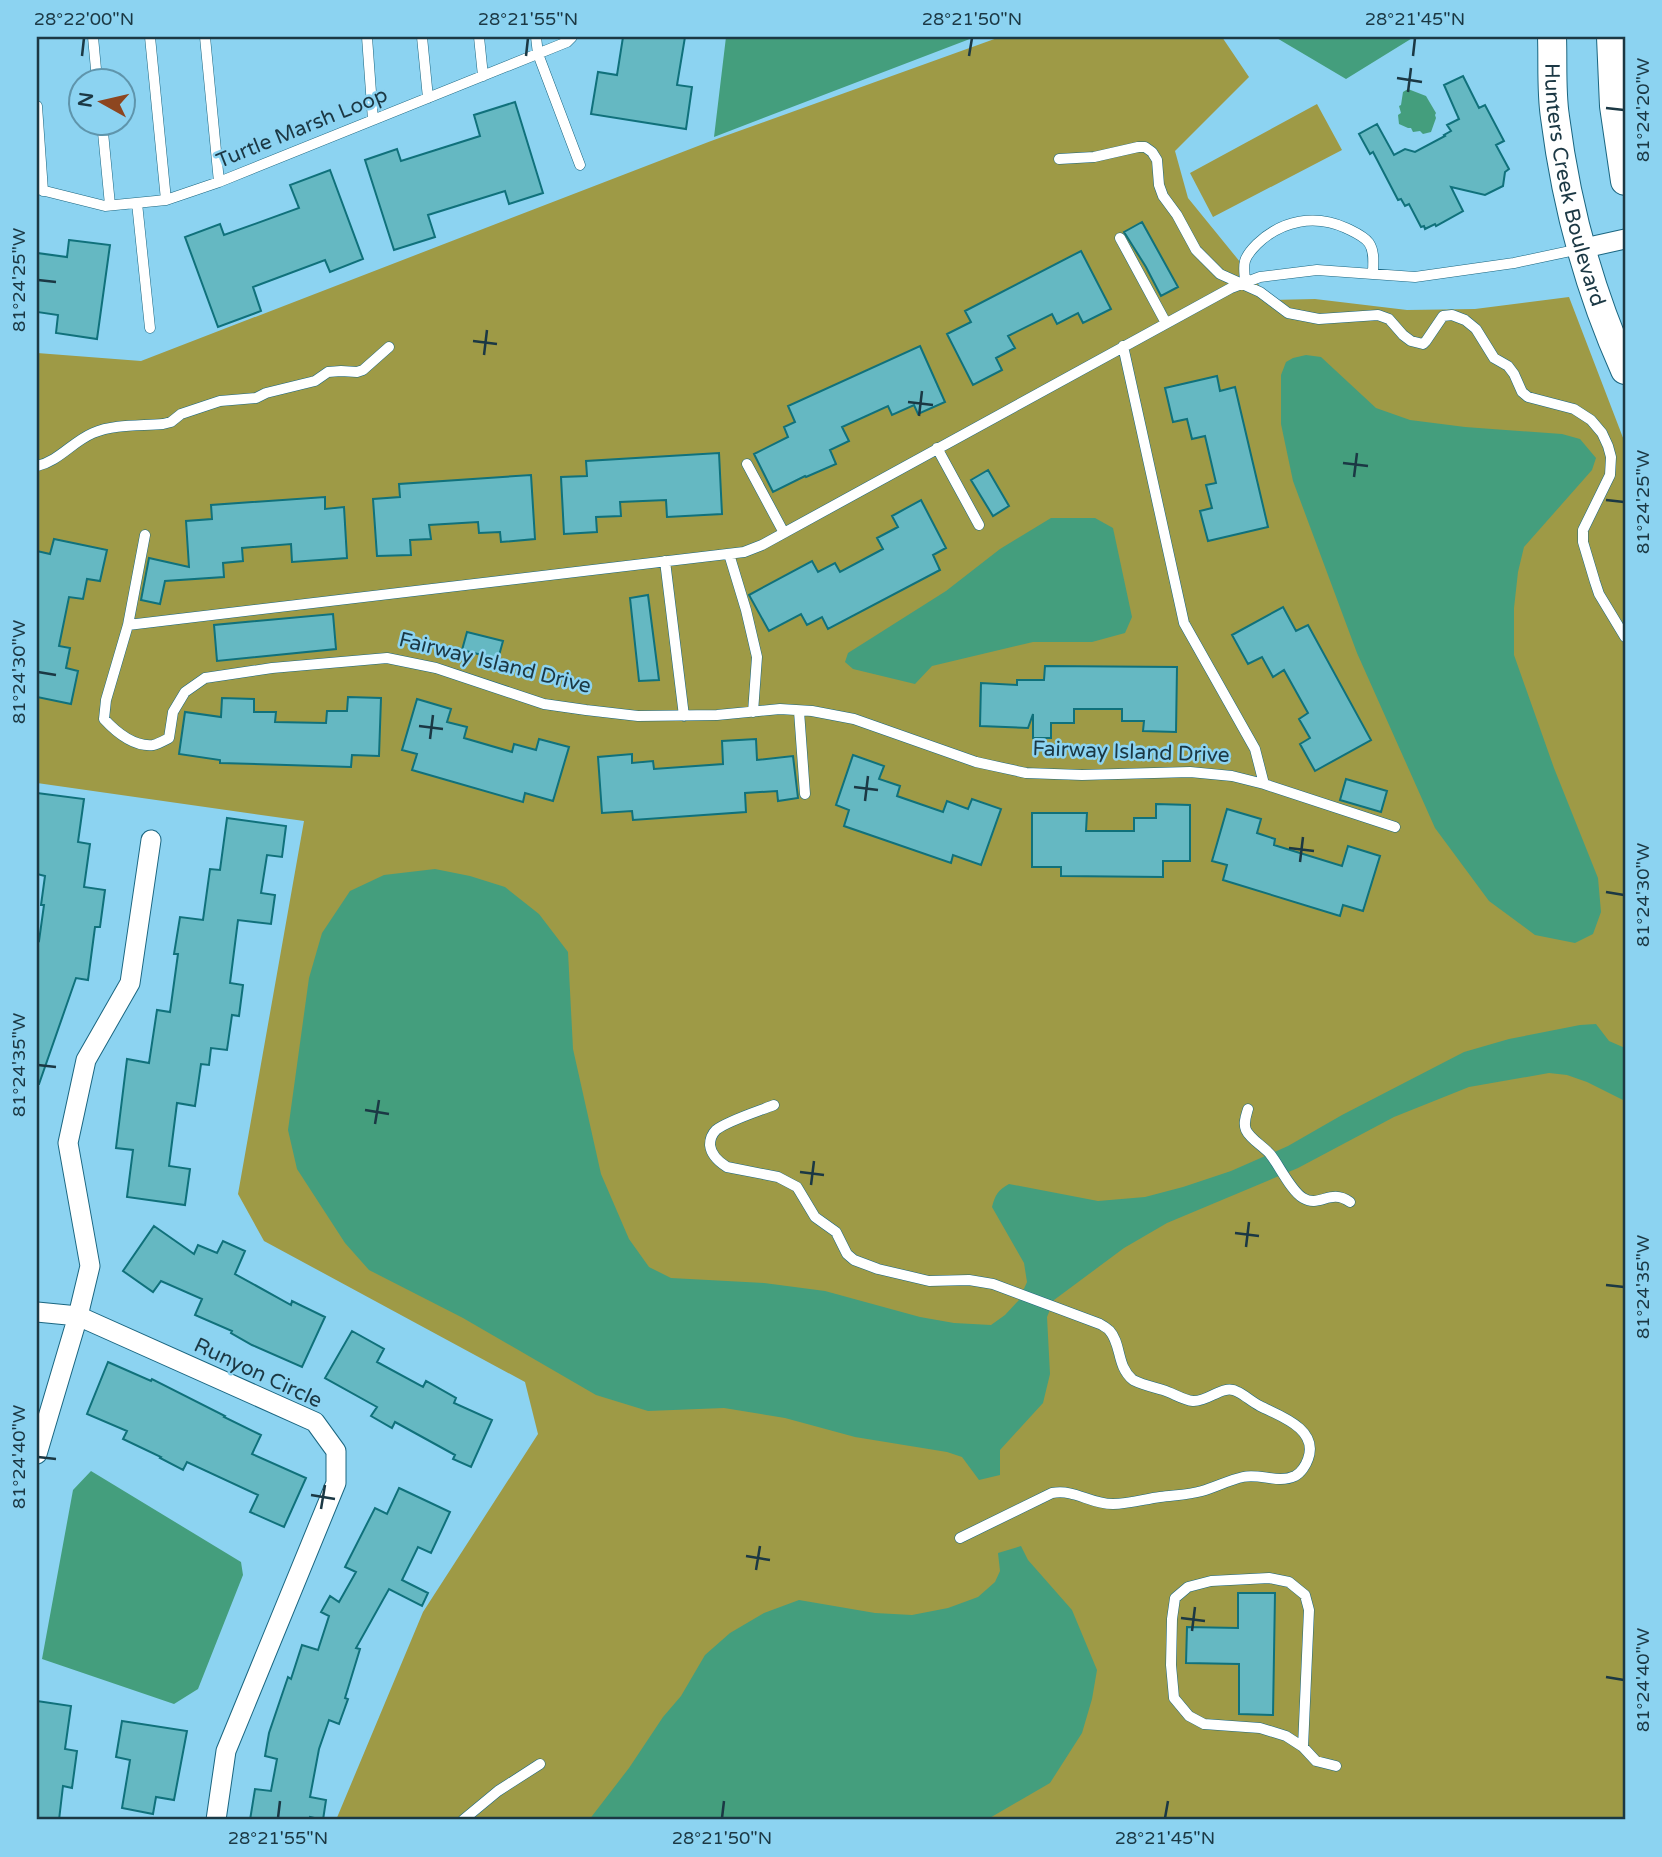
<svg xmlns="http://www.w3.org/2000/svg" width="1662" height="1857" font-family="'Varela Round',sans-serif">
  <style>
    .green { fill: #9e9a46 }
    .water { fill: #449e7d }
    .building { fill: #65b8c2; stroke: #10717b; stroke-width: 2 }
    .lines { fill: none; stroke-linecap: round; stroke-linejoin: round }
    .lane-casing { stroke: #1a6681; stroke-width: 11 }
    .street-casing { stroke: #1a6681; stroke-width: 21 }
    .secondary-casing { stroke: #1a6681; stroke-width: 30 }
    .lane { stroke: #fff; stroke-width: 10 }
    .street { stroke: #fff; stroke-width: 19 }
    .secondary { stroke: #fff; stroke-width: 28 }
    .ticks { fill: none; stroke: #1b3844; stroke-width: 2.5 }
    .labels { text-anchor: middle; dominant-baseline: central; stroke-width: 5; stroke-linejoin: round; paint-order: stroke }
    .street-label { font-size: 21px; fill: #1b3844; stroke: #8cd3f1 }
    .neatline { fill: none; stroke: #1b3844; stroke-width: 2.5 }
    .ticks-label { font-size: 18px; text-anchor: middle; fill: #1b3844 }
  </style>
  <rect width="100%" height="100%" fill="#8cd3f1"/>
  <path class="green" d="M1000,37h222l27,40 -74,74 13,47 83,102 44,-1 92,11 68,-1 94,-12 56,146v1377h-1289l87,-208 115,-178 -13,-52 -261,-141 -26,-47 66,-373 -267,-38v-430l104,8 570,-220z
    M1317,104l25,46 -129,67 -23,-44z"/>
  <path class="water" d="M726,37h249l-261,100z
    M1275,37h139l-68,42z
    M1408,89l18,7 10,17 -1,2 1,3 -5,14 -8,2 -3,-3 -7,1 -2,-4h-3l-9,-4 -1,-9 3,-2 -2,-7 2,-1 2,-13z
    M1306,355l15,2 55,51 34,12 55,7 97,7 18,5 16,19 -4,12 -68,77 -6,25 -4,36v47l40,113 44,110 3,34 -8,22 -18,9 -40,-8 -46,-34 -54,-73 -78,-175 -64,-172 -12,-57v-49l5,-13 7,-4z
    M1051,518h44l18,10 19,89 -7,16 -33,9h-59l-101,24 -17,18 -62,-15 -8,-7 3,-9 98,-62 54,-42z
    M435,869l35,7 35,11 34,27 29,38 5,97 28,125 28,65 20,28 22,11 93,5 61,8 95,26 34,6 37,2 14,-10 14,-15 8,-18 -3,-19 -32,-56c3,-12 6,-17 17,-23l89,17 47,-4 38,-10 48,-16 57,-25 54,-31 122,-63 45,-13 71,-14 16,-1 13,17 16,7v53l-38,-19 -20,-7 -18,-2 -80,14 -75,30 -96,51 -131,55 -43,25 -70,52 -7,17 3,57 -7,29 -43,47v25l-21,5 -17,-23 -15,-5 -92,-15 -70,-19 -61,-10 -76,3 -52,-16 -133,-77 -94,-48 -24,-27 -48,-74 -9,-39 21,-152 13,-45 28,-42 34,-16z
    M91,1471l150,91 2,13 -45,114 -24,15 -132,-45 31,-169z
    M1021,1546l7,14 44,50 25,60 -5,29 -10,34 -32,50 -62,36 -5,1h-394l40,-52 34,-51 18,-21 24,-41 25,-22 34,-20 35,-13 76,13 37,2 36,-7 30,-11 17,-15 5,-11 -2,-18z"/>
  <path class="building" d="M623,37h62l-8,48 15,2 -6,42 -95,-15 7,-42 19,3z
    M1463,76l16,32 6,-3 19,36 -8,4 13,24 -4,3 -2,14 -18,9 -34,-8 12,24 -27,15 -1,-2 -10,5 -1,-3 -3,1 -12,-23 -4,2 -4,-7 -3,1 -25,-48 -3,2 -11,-20 18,-10 17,31 11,-6 10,3 30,-16 -1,-1 7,-4 -4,-6 12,-6 -15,-34z
    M515,102l28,91 -34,11 -4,-13 -77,24 7,22 -41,13 -29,-90 32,-11 4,12 79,-25 -6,-21z
    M330,170l33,89 -33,13 -5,-12 -72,27 8,24 -43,16 -33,-90 35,-13 4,11 75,-27 -9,-23z
    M1142,222l36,65 -17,9 -15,-29 -22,-35z
    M69,240l41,5 -13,94 -41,-6 2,-18 -21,-3v-59l30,4z
    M1081,251l30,58 -28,14 -5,-10 -21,11 -5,-10 -44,22 7,12 -19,10 6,12 -29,15 -26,-51 24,-12 -6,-11z
    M920,346l25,56 -27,12 -4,-9 -22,10 -4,-9 -46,21 7,14 -19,9 6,14 -30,13 -1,-1 -32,16 -19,-38 34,-17 -4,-10 11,-5 -7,-16z
    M1217,376l3,15 15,-4 33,140 -60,14 -8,-30 12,-3 -6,-23 10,-2 -11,-47 -13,3 -5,-20 -14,3 -8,-34z
    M719,453l3,61 -55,3 -1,-17 -46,2 1,14 -25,1 1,15 -33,2 -3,-57 26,-1 -1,-15z
    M988,470l21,36 -16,10 -22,-36z
    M531,475l4,64 -34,3 -1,-10 -21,1 -1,-11 -49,3 2,14 -21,1 1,15 -34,1 -4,-57 27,-2 -1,-13z
    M325,497v12l19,-2 3,51 -55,4 -1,-18 -49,4 1,13 -20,2 1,14 -59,4 -5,23 -19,-4 8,-42 40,9 -3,-46 26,-2 -1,-14z
    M921,500l25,48 -13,7 7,15 -112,59 -6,-12 -15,8 -6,-11 -32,17 -20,-36 63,-34 6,11 17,-9 5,9 43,-23 -6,-11 21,-11 -6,-11z
    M54,539l53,11 -7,31 -13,-2 -4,20 -14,-2 -10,49 11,2 -4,20 12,3 -7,33 -34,-7v-146l13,3z
    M648,595l11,85 -20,1 -9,-83z
    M1283,607l13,24 12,-6 63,115 -56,31 -15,-27 10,-6 -11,-19 9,-6 -24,-43 -11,7 -11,-20 -14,7 -16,-29z
    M333,614l3,35 -119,12 -3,-36z
    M467,632l36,9 -5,18 -36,-9z
    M1045,666l132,1 -1,65 -33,-1 1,-10h-22v-12h-48v14h-23v15h-18v-24l-5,14 -48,-2 1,-43 36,2v-5h27z
    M348,697l33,1 -2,58 -27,-1 -1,12 -131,-4v-3l-41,-6 6,-42 36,5 1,-19 32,1v13h22l-1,10 51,1 1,-12h20z
    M417,699l34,10 -4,13 20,5 -3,11 48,14 2,-8 22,6 3,-11 30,8 -16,54 -28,-8 -2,9 -111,-32 5,-16 -15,-4z
    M756,739l1,21 36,-4 5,42 -20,3 -1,-10 -32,2 1,19 -113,8 -1,-9 -30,2 -4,-56 34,-3v9l21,-2 1,8 69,-5 -1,-23z
    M853,755l31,11 -5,13 21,7 -3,10 46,16 4,-11 21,8 4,-10 29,10 -20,56 -28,-10 -2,8 -107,-37 5,-16 -13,-5z
    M1346,779l41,12 -6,21 -41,-12z
    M37,793l47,6 -6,43 12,2 -6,43 21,3 -5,37h-5l-7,53 -12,-2 -37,106h-2v-144l2,1 5,-36h-3l4,-29 -8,-2z
    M1156,804l34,1v56h-27v16l-102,-1v-9h-29v-54h55l-1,18h48v-13h22z
    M1227,809l34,10 -4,14 18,6 -1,6 68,21 6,-20 32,10 -17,55 -20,-6 -3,11 -117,-36 4,-15 -15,-4z
    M227,818l59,8 -4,31 -15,-2 -6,38 14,2 -4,29 -33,-4 -8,63 13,2 -4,31 -7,-1 -5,35 -16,-2 -2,17 -8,-1 -6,42 -18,-3 -8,63 21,3 -5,36 -58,-8 6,-47 -17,-2 11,-89 22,4 8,-53 13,2 8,-58h-4l6,-37 23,3 7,-51 10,1z
    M154,1226l40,28 4,-9 19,8 6,-12 22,10 -10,23 56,31 1,-4 33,16 -23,50 -50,-22 -21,-12 1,-2 -37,-16 7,-16 -41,-18 -8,11 -30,-21z
    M352,1331l32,18 -7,13 46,25 3,-6 30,17 -2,5 38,17 -21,47 -18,-8 2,-4 -60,-33 -3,6 -21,-12 6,-9 -52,-29z
    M108,1362l43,19 1,-2 73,37 -1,1 37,18 -9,19 54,24 -22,49 -34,-15 8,-17 -71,-33 -4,8 -23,-12 1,-1 -38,-18 4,-8 -40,-17z
    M399,1488l51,24 -19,41 -13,-6 -16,33 26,13 -6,13 -33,-17 -33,59 4,1 -15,49 3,1 -9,25 -10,-4 -10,29 -9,48 16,3 -3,20 -13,-3 -1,3h-59l5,-31 16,2 6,-32 -12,-3 4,-23 19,-56 3,2 11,-34 16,5 11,-34 -8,-4 9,-16 9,6 17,-30 -11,-5 30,-59 12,6z
    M1238,1593h37l-2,122 -34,-1v-50l-53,-1 1,-36 51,1z
    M37,1701l34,5 -6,43 12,2 -5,37 -9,-2 -4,34h-22z
    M122,1721l65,10 -13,69 -18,-3 -3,17 -31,-6 8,-48 -14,-3z"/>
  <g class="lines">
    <defs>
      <path id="lane" d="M93,37l4,43
        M150,37l16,163
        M205,37l14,145
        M367,37l6,83
        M422,37l6,61
        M479,37l4,39
        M536,37l2,17 42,111
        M37,106l6,85
        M102,122l8,83
        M1059,159l35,-2 44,-10h7l7,5 5,8 2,25 4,11 14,19 19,35 24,24 40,18 28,21 31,6 59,-4 11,4 14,16 8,6 12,3 3,-3 17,-25 9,-1 13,5 11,9 18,29 14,8 6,8 8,18 6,5 46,12 17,11 11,13 6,13 3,11 -1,18 -27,55v12l12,40 4,12 26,43
        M37,189l68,17 61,-6 53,-18 348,-140 5,-5
        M137,203l13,125
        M1120,238l46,85
        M1245,282c0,-6 -2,-14 0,-21 2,-7 7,-12 12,-17 25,-24 58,-30 89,-16 8,4 18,8 23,15 6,9 4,21 4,31
        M1123,346l61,277 71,126 9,35
        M937,448l42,77
        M747,464l37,69
        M37,466c22,-5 35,-24 56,-33 21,-9 48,-7 70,-9l8,-2 10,-8 39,-13 36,-3 10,-5 49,-12 13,-9 13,-1 16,1 6,-2 26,-23
        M145,535l-17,90 -22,75 -2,19c12,13 29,28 49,26 5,-1 12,-5 16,-7l4,-26 12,-20 20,-14 67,-10 115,-10 49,10 108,36 42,6 52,6 79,-1 63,-6 32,2 42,8 122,43 50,11 56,2 108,-3 42,4 32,8 131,43
        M729,554l17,56 11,47 -4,55
        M665,561l19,155
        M128,625l616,-73 18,-7 469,-257 29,-11 57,-7 98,7 99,-14 66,-14
        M799,711l6,83
        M774,1105c-15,6 -47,16 -58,25 -4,4 -6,9 -6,15 1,10 9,17 17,22l51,10 19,10 18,30 21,15 11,22 7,6 24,9 51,12 40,-1 24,4 107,40c0,0 9,5 9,6 13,14 7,36 24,50 10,5 20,7 30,10 10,3 20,10 30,11 16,1 30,-18 45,-9 8,4 14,10 22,14 20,10 59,23 48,53 -2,6 -7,14 -13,17 -17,8 -35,-3 -52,1 -14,3 -27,10 -41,14 -14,4 -27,4 -42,6 -15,2 -31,7 -47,7 -24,0 -37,-15 -61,-11l-92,45
        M1248,1109c-2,7 -5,14 -2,21 4,9 17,16 24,24 9,11 21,37 33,44 17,10 27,-10 47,4
        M1303,1747l6,-137 -4,-15 -16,-13 -20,-4 -58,3 -23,6 -13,11 -3,21 -1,46 3,33 15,18 15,8 56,4 26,8 17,11 13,14 20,5
        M463,1820l35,-29 42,-27"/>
      <path id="street" d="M1580,249l45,-10
        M37,1312l41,4 12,-50 -22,-123 18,-83 44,-77 21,-143
        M37,1454l41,-138 237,106 21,29v32l-110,268 -10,69"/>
      <g id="secondary">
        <path id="s1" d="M1552,37c1,26 -1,54 3,80 11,87 34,173 70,253"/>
        <path d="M1611,37l3,69 11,75"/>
      </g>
    </defs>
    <use href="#lane" class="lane-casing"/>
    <use href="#street" class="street-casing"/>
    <use href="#secondary" class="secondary-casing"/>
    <use href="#lane" class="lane"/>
    <use href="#street" class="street"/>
    <use href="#secondary" class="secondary"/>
  </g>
  <path class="ticks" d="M82,56l2,-18M526,56l2,-18M969,56l3,-18M1413,56l2,-18M1397,78l25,4M1408,92l3,-24M1606,108l18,2M38,280l18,2M473,341l24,3M484,355l3,-25M908,402l25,3M919,416l3,-25M1343,463l25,3M1354,477l3,-24M1606,500l18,2M38,672l18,3M419,726l24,3M430,739l3,-24M854,787l24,3M865,801l3,-25M1289,848l25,3M1300,862l3,-25M1606,892l18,3M38,1065l18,2M365,1110l24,4M375,1124l4,-24M800,1172l24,3M811,1185l3,-24M1235,1233l24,3M1246,1247l3,-25M1606,1285l18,2M38,1457l18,2M311,1495l24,4M321,1509l4,-24M746,1556l24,4M756,1570l4,-24M1181,1618l24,3M1192,1631l3,-24M1606,1677l18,3M278,1818l2,-17M722,1818l2,-17M1165,1818l3,-17"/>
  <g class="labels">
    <g class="street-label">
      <text transform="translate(302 128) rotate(-22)">Turtle Marsh Loop</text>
      <text stroke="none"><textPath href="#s1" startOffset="150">Hunters Creek Boulevard</textPath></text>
      <text transform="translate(495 663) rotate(14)">Fairway Island Drive</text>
      <text transform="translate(1131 752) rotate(2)">Fairway Island Drive</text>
      <text transform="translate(258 1373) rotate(25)">Runyon Circle</text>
    </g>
  </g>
  <rect width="1662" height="1857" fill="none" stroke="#8cd3f1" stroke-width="77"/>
  <g transform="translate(102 102) rotate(278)"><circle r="33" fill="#8cd3f1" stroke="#5f95ac" stroke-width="2"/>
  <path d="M0-5L12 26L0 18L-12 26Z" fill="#8d4620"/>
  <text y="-10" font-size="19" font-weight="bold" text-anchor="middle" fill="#1b3844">N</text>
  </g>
  <rect x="38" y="38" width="1586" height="1780" class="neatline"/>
  <g class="ticks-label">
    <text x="84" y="25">28°22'00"N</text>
    <text x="528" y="25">28°21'55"N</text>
    <text x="972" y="25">28°21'50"N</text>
    <text x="1415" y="25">28°21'45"N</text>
    <text transform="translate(1643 110) rotate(-90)" y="6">81°24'20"W</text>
    <text transform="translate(19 280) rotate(-90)" y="6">81°24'25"W</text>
    <text transform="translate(1643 502) rotate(-90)" y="6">81°24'25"W</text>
    <text transform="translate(19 672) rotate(-90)" y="6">81°24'30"W</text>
    <text transform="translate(1643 895) rotate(-90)" y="6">81°24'30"W</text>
    <text transform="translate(19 1065) rotate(-90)" y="6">81°24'35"W</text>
    <text transform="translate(1643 1287) rotate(-90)" y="6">81°24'35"W</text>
    <text transform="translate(19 1457) rotate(-90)" y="6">81°24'40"W</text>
    <text transform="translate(1643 1680) rotate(-90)" y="6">81°24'40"W</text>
    <text x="278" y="1844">28°21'55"N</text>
    <text x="722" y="1844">28°21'50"N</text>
    <text x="1165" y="1844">28°21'45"N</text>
  </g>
</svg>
